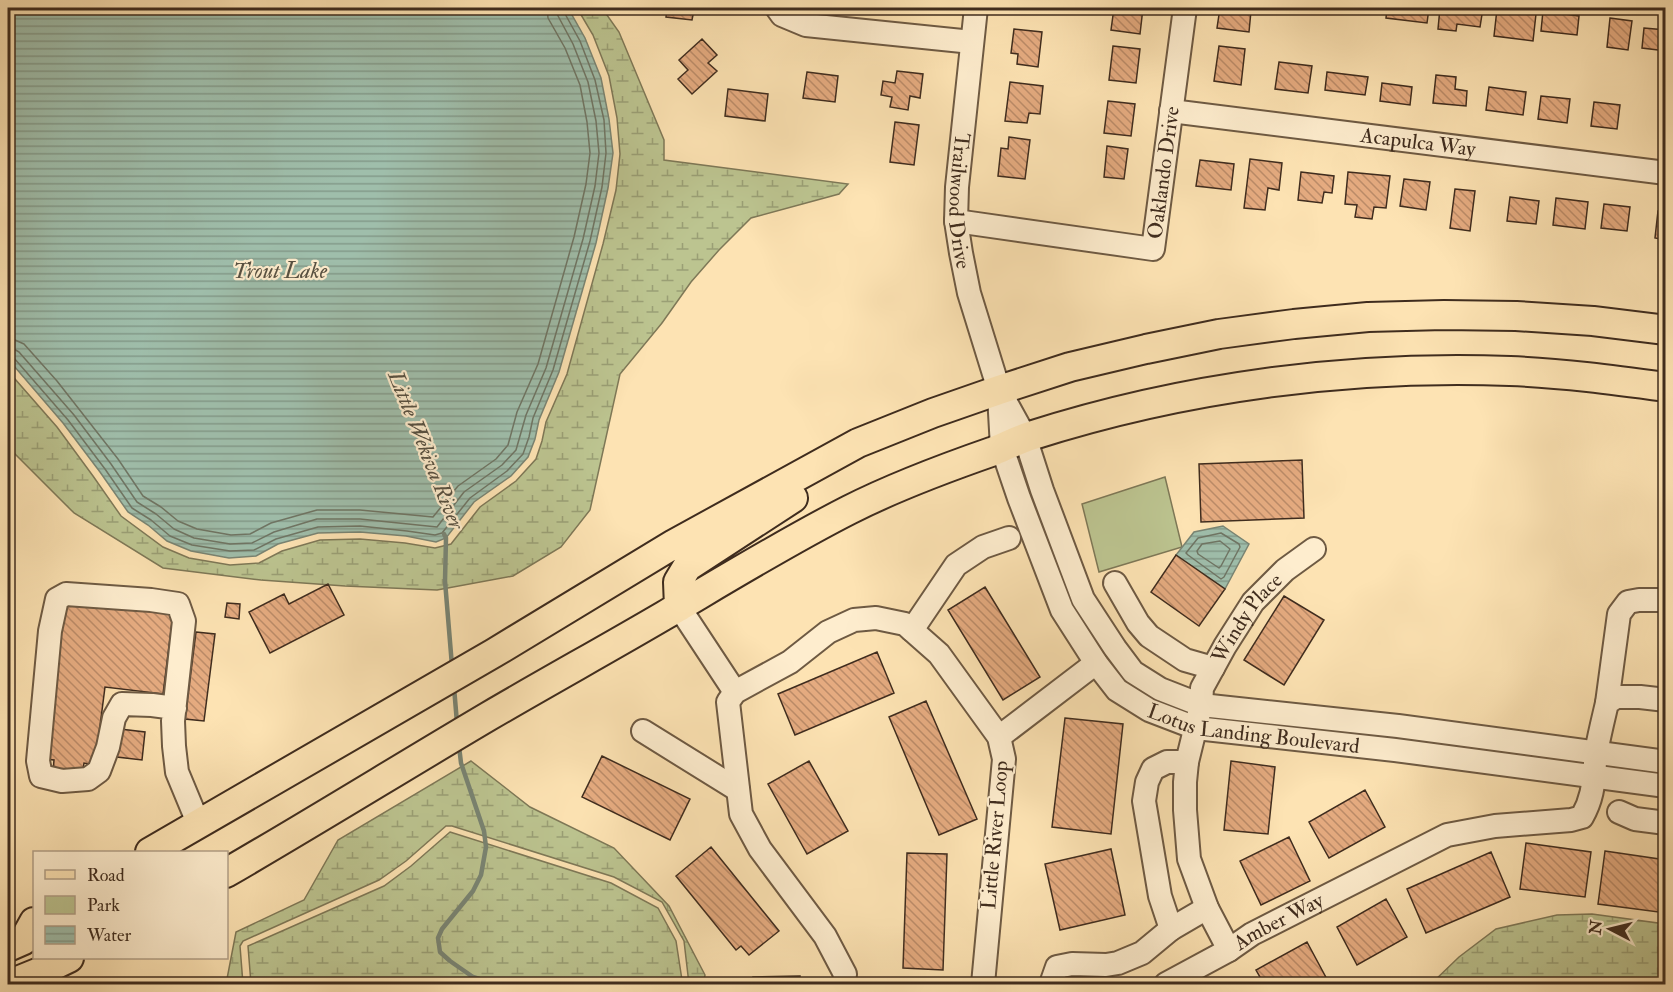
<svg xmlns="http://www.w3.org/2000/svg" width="1673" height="992" font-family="'IM FELL Double Pica',serif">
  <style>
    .green { fill: #bcc490; stroke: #7e7857; stroke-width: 1.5 }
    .wetland { fill: url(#wetland-marsh); stroke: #7e7857; stroke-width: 1.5 }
    .water { fill: url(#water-rules); stroke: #798473; stroke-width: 1.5 }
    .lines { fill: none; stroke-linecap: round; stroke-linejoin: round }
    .shore { stroke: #6f7564; stroke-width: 1.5 }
    .stream { stroke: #798473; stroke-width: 4.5 }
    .building { fill: url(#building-back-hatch); stroke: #3f2c1e; stroke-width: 1.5 }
    .minor-casing { stroke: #6e5a43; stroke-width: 26 }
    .major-casing { stroke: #3f2c1e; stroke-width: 32 }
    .minor { stroke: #feedce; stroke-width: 22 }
    .major { stroke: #fde3b3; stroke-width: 28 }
    .labels { text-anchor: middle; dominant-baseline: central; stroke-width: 4.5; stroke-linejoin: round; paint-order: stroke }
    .street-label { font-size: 21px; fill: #3f2c1e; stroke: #feedce }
    .water-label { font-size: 22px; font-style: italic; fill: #575041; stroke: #feedce }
  </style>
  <defs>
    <pattern id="wetland-marsh" width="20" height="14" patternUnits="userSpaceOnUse" patternTransform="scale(1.5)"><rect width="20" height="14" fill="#bcc490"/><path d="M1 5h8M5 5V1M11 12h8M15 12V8" fill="none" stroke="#9a9f75"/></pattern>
    <pattern id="water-rules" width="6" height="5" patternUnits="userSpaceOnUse" patternTransform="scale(1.5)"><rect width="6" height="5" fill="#9fbeab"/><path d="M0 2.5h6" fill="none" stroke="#839b8b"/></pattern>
    <pattern id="building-back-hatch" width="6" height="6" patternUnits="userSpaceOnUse" patternTransform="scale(1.5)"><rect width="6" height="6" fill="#e5ab80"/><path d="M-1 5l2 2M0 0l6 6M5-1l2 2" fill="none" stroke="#bb8b68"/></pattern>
  </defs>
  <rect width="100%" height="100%" fill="#fde3b3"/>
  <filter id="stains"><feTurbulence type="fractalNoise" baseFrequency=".00333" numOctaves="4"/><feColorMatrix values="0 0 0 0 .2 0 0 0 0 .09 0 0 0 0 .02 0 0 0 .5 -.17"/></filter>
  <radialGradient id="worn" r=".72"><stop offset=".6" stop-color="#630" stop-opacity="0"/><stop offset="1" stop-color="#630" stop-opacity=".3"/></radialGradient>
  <path class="green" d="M1165,477l17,70 -83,25 -17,-68z"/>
  <path class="wetland" d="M577,8h25l17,24 45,108v20l184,24 -9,10 -88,24 -32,32 -28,32 -29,41 -42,51 -30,136 -29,37 -48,29 -76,14 -92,-4 -84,-6 -98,-12 -89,-55 -66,-66v-76l49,56 36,49 28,40 42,31 26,11 41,7 29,-2 23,-12 38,-11 40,-1 45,4 30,5 16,-4 29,-37 36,-26 20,-22 6,-18 4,-19 21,-48 36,-130 13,-54 4,-36 -3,-36 -8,-42 -16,-41z
    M471,761l59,46 84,41 55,58 36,69 -2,9h-14l-5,-43 -22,-39 -48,-25 -162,-51h-6l-40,35 -27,19 -136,61 -3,5 3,38h-17l10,-52 68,-32 34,-60z
    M450,832l161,51 47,25 18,33 6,39 -1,4h-430l-3,-38 136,-60 27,-20z
    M1592,914l73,10v60h-234l28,-27 37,-28 61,-14z"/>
  <path class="water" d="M8,8h560l17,30 16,40 8,41 4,34 -5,35 -12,55 -37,129 -20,48 -4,19 -7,18 -17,19 -37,26 -28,36 -10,4 -30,-6 -46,-4 -42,1 -40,11 -22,12 -27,2 -38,-7 -24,-10 -19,-16 -20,-13 -28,-40 -37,-49 -55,-64z
    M1223,526l26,18 -24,45 -49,-34 18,-23z"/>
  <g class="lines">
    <path class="shore" d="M8,339l7,1 9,4 33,37 61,78 25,37 18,11 17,14 19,8 34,6 19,-1 21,-11 46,-13h43l73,7 25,-31 38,-27 12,-14 9,-33 21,-48 36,-127 12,-53 4,-31 -3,-31 -7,-37 -15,-37 -17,-30 -1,-10
      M8,348l6,1 5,3 55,63 37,49 26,38 19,12 18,15 20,9 36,6 22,-1 22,-11 43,-13h43l77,8 27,-35 38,-27 14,-15 10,-35 20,-47 37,-129 12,-53 4,-33 -3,-32 -8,-39 -15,-38 -16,-30 -1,-6
      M8,356l6,2 54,62 37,49 27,39 19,12 19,16 22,9 38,6 24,-1 22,-11 42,-12 42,-1 47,5 28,4 7,-2 28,-35 37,-27 16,-17 6,-17 4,-19 20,-48 37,-129 12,-54 4,-34 -2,-33 -9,-40 -15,-39 -16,-29 -1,-4
      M1221,533l18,11 1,3 -16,30 -3,2 -33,-24 -2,-2 12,-15z
      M1220,541l10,8 -9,17 -2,2 -21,-14 -1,-3 5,-7z"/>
    <path class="stream" d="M444,534l2,4 -1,43 7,85
      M454,687l3,36
      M459,746l2,17 23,68 2,16 -5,28 -8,16 -31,38 -4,9 2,14 10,9 23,16 22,7"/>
  </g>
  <path class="building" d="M667,8h36l-1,3 -8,-1 -2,10 -26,-3z
    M1114,8h29l-3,26 -29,-4z
    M1220,8h22l-1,2 10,1 -2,21 -32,-4z
    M1387,8h42l-2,15 -41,-5z
    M1440,8h43l-3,19 -23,-3 -1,7 -18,-2z
    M1497,9l39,5 -3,27 -39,-5z
    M1543,11l36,5 -2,19 -36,-4z
    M1610,18l22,3 -4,29 -21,-3z
    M1644,28l22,2v21l-24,-3z
    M1014,29l28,3 -4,35 -21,-3 1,-10 -7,-1z
    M702,39l15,16 -9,8 9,8 -25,23 -14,-15 10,-9 -9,-10z
    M1113,46l27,3 -4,34 -27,-3z
    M1219,46l26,3 -4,36 -27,-4z
    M1279,62l33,4 -4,27 -33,-4z
    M897,71l26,3 -3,24 -10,-2 -2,14 -18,-3 2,-10 -11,-2 2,-14 12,2z
    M807,72l31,4 -3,26 -32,-4z
    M1327,72l41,5 -3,18 -40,-5z
    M1436,75l20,2 -1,12 12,2 -1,15 -33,-3z
    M1010,82l33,4 -3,28 -11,-1 -2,10 -22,-2z
    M1382,83l30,4 -2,18 -30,-4z
    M1489,87l37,5 -3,23 -37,-5z
    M728,89l40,5 -3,27 -40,-5z
    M1541,96l29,3 -3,24 -29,-4z
    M1108,101l27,3 -4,32 -27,-3z
    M1594,102l26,3 -3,24 -26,-3z
    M895,122l24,3 -5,40 -24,-3z
    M1009,137l21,3 -5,39 -27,-3 3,-28 7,1z
    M1107,146l21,3 -4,30 -20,-2z
    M1250,159l32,4 -3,27 -11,-2 -3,22 -21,-2z
    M1200,160l34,4 -3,26 -35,-4z
    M1301,172l33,4 -2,17 -8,-1 -2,11 -24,-3z
    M1348,172l42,4 -4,32 -12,-1 -2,12 -17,-2 2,-12 -12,-1z
    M1404,179l26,3 -4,28 -26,-4z
    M1455,189l20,2 -5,40 -20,-3z
    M1510,197l29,4 -3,23 -29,-3z
    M1556,198l32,4 -3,27 -32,-4z
    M1604,204l26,3 -3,24 -26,-3z
    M1658,211l8,1v28l-11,-2z
    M1302,460l2,58 -103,4 -2,-58z
    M1176,555l49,34 -26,37 -48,-34z
    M328,584l16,31 -74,38 -21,-41 35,-18 5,10z
    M985,587l55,90 -37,23 -55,-90z
    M1284,596l40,24 -40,65 -40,-25z
    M63,601l110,13 -10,80 -58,-7 -10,78 -11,-2 -2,12 -29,-3 1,-12 -10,-1z
    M227,603l13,1 -1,15 -14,-2z
    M196,632l19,2 -11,87 -19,-2z
    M877,652l17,41 -99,42 -17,-41z
    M926,701l51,118 -38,16 -50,-118z
    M1065,718l58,6 -12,110 -59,-7z
    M120,729l25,3 -3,28 -25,-3z
    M602,756l88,43 -20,41 -88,-43z
    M809,761l39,70 -41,23 -39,-70z
    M1231,761l44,6 -7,67 -44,-4z
    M1365,790l20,37 -56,31 -20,-36z
    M1289,837l21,44 -49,24 -21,-44z
    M1526,843l65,9 -6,45 -65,-8z
    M711,847l68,84 -30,24 -8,-9 -5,4 -60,-74z
    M1111,849l14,66 -65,15 -15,-66z
    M1605,851l61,9v53l-68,-9z
    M1491,852l19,45 -84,36 -19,-44z
    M907,853l40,1 -4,116 -40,-2z
    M1386,899l21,38 -50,28 -20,-38z
    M1307,942l22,41 -65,1 -8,-14z
    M800,976v8h-47v-7z"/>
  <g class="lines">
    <defs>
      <g id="minor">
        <path d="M777,8l5,7 24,10 166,17"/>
        <path id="s1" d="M976,8l-19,179 -1,34 5,32 8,40 30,97 26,47 17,53 41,109 32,49 18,24 27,17 41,16 197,21 268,36"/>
        <path id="s2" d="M1171,111l495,62"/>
        <path id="s3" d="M956,221l197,28 32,-241"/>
        <path id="s4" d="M999,395l3,53 17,50 43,112 34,53 21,27 32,20 47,18 199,22 271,36"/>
        <path d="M1115,583l23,40 11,13 36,24 28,8"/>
        <path d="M679,607l56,85"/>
        <path d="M912,630l44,-65 27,-18 26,-9"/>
        <path d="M1607,703l12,-89 9,-12 11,-2h19"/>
        <path d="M175,708l-23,-3 -30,-1 -8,14 -6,29 -9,24 -11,8 -26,2 -21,-5 -3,-15 12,-130 7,-32 9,-5 85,6 27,4 6,17 -11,100 1,25 3,26 22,53"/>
        <path d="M643,731l95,59"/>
        <path d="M999,737l97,-74"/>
        <path d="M1619,812l16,7 31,4"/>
        <path d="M1171,929l-11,-33 -16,-95 3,-19 6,-13 14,-7h20"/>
        <path id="s5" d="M1229,950l-22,-42 -18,-49 -4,-49v-28l2,-20 14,-57 1,-17 23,-42 28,-44 32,-32 29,-21"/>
        <path d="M844,984l1,-10 -20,-38 -65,-87 -19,-35 -13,-112 7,-10 55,-30 38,-30 26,-12 22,-2 29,6 34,30 60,83 5,22 -21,225"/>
        <path d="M1051,984l6,-17 15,-3 34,1 12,-2 24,-10 29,-24 36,-21"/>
        <path id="s6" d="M1166,984l63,-34 23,-16 195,-99 48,-9 76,-6 11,-3c13,-23 11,-39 14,-64 3,-17 7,-33 11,-50l9,-6h24l26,3"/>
      </g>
      <path id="major" d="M679,607l-1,-25 9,-15 106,-69
        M150,852l344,-199 180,-109 184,-101 75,-30 66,-23 71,-23 76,-18 73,-15 75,-10 74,-7 76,-2 72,1 77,5 73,9
        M226,873c88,-51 175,-105 263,-157 58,-34 118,-67 176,-101 61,-36 121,-73 184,-105 47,-24 96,-42 145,-59 12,-5 24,-11 36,-15 153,-49 319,-71 480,-65 52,2 104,9 156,16
        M8,947l16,-7 10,-18
        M10,984l32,-13 27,-13"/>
    </defs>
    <use href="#minor" class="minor-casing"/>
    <use href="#major" class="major-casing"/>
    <use href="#minor" class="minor"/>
    <use href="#major" class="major"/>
  </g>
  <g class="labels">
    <g class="street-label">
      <text stroke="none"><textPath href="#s2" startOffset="249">Acapulca Way</textPath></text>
      <text stroke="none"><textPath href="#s3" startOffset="276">Oaklando Drive</textPath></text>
      <text stroke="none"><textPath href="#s1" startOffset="194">Trailwood Drive</textPath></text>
      <text stroke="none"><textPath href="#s5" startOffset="356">Windy Place</textPath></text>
      <text stroke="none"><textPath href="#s4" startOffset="468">Lotus Landing Boulevard</textPath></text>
      <text transform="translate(995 835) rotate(-85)">Little River Loop</text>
      <text stroke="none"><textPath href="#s6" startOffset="129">Amber Way</textPath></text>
    </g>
    <g class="water-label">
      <text x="280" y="271">Trout Lake</text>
      <text transform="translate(426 450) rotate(68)">Little Wekiva River</text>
    </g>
  </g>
  <rect width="1673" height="992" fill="none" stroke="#fde3b3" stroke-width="30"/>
  <rect x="9" y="9" width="1655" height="974" fill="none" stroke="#3f2c1e" stroke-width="3"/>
  <rect x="15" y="15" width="1643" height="962" fill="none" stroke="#3f2c1e" stroke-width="1.5"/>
  <rect x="33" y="851" width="195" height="108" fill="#feedce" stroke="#b2a088" stroke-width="1.5"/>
  <rect x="45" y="870" width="30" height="9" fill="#fde3b3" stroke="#b2a088" stroke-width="1.5"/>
  <text x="87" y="881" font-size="18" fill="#3f2c1e">Road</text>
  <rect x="45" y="896" width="30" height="18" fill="#bcc490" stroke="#b2a088" stroke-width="1.5"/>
  <text x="87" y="911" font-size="18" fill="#3f2c1e">Park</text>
  <rect x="45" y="926" width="30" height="18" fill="url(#water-rules)" stroke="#b2a088" stroke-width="1.5"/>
  <text x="87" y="941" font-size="18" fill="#3f2c1e">Water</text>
  <g transform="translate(1610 929) rotate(277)" stroke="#feedce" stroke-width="4.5" paint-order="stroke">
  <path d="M0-4.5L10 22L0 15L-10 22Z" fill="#3f2c1e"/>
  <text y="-9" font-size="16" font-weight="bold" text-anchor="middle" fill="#3f2c1e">N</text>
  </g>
  <rect width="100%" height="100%" filter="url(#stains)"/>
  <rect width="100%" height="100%" fill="url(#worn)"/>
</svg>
